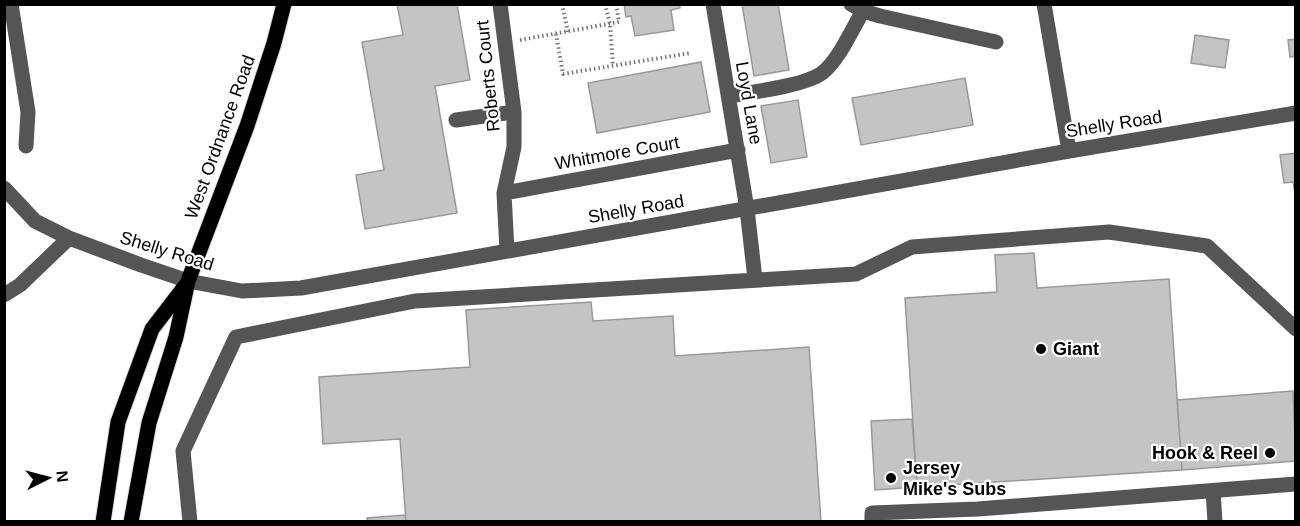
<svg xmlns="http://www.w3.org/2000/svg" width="1300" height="526" font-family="Helvetica,sans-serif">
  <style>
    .building { fill: #c4c4c4; stroke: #999; stroke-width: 1.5 }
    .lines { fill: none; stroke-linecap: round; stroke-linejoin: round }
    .major-casing { stroke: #dbdbdb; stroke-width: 17 }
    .path { stroke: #777; stroke-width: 4; stroke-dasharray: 1.5 3; stroke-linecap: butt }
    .minor { stroke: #555; stroke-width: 15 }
    .major { stroke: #000; stroke-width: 15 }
    .poi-dot { fill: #000; stroke: #fff; stroke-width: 2 }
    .labels { text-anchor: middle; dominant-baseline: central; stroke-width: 4.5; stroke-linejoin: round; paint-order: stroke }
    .street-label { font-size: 18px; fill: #000; stroke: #fff }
    .poi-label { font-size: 18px; font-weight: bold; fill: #000; stroke: #fff; text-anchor: start }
  </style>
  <rect width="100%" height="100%" fill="#fff"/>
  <path class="building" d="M397,4h60l13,76 -35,6 22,127 -92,16 -9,-54 28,-5 -22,-128 41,-7z
    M624,4h56v4l-9,2 3,20 -39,6 -4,-20 -5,1z
    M742,4h36l11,66 -35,6z
    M1195,35l34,5 -4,28 -34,-5z
    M1296,39v17l-6,1 -2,-17z
    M701,62l9,50 -113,21 -9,-50z
    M965,78l8,47 -112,20 -9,-47z
    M798,100l9,57 -36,6 -10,-57z
    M1296,153v41h-1l-2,-12 -9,1 -4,-28z
    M1034,253l3,35 132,-9 13,191 -265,17 -12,-189 92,-6 -2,-37z
    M591,302l2,19 80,-5 2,40 134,-9 12,175h-415l-6,-83 -77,5 -4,-67 151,-10 -4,-57z
    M1293,391l3,70 -114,9 -5,-70z
    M912,419l5,68 -42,3 -4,-69z
    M405,515l1,7h-38l-1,-4z"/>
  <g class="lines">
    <defs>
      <path id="major" d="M103,522l15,-100 34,-93 33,-43
        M131,522l18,-99 27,-86 12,-56 59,-155 27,-83 10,-39"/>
    </defs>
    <use href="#major" class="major-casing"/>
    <path class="path" d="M562,4l6,28
      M605,4l5,20 3,42
      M556,34l7,40 127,-21
      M520,40l99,-18 -3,-18"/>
    <path class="minor" d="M11,4l17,108 -2,34
      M500,4l14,108v35l-10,46 3,58
      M713,4l34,205 8,70
      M851,4l12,7 17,5 116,26
      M1044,4l25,147
      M729,96c23,-4 75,-10 93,-23 17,-13 30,-44 41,-62
      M456,120l58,-8
      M4,188l31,33 34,17 72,27 47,16 54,10 59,-3 768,-137 227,-38
      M504,193l234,-43
      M4,295l16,-10 49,-47
      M1213,491l2,31
      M190,522l-7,-71 53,-114 179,-36 441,-27 56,-27 197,-15 98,14 89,83
      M872,522v-9l106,-4 318,-25"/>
    <use href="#major" class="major"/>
  </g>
  <g class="poi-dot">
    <circle cx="1041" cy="349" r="6"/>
    <circle cx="1270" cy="453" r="6"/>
    <circle cx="891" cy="478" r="6"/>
  </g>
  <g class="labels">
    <g class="street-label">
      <text transform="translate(488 76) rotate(-96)">Roberts Court</text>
      <text transform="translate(749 103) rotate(80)">Loyd Lane</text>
      <text transform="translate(1114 124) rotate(-9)">Shelly Road</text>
      <text transform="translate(220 137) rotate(-70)">West Ordnance Road</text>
      <text transform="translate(617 153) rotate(-10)">Whitmore Court</text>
      <text transform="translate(636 209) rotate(-10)">Shelly Road</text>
      <text transform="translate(167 251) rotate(17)">Shelly Road</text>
    </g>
    <g class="poi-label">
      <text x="1053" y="349">Giant</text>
      <text x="1258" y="453" text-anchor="end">Hook &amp; Reel</text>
      <text x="903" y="468">Jersey<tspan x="903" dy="21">Mike's Subs</tspan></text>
    </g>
  </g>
  <rect width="1300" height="526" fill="none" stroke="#000000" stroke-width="12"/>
  <g transform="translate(48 478) rotate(84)" stroke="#ffffff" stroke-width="4.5" paint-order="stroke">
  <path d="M0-4.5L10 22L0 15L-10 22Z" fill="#000000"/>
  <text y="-9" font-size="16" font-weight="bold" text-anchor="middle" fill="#000000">N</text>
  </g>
</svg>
